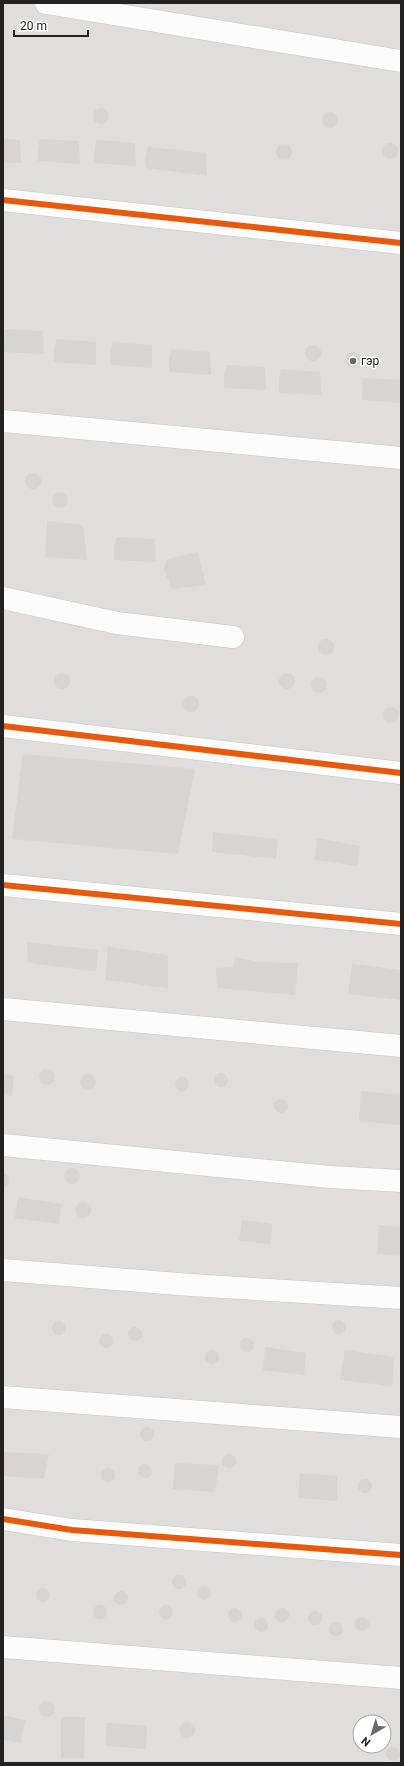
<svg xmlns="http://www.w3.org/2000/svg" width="404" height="1766" font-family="Roboto,sans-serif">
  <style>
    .residential { fill: #dfdedc; fill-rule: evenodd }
    .building { fill: #d7d4d2 }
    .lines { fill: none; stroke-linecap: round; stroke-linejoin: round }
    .street-casing { stroke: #c9c8c7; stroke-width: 23 }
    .street { stroke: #fdfcfc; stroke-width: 22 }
    .cycleway-casing { stroke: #fff; stroke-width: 8 }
    .cycleway { stroke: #e8590c; stroke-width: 6 }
    .poi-dot { fill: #6a6968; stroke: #fff; stroke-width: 1.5 }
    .labels { text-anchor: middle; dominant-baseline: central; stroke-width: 3; stroke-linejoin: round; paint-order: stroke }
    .poi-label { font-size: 12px; fill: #222; stroke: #fff; text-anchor: start }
  </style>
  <rect width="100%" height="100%" fill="#f0eeeb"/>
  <path class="residential" d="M3,3h398v1760h-398zM360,1722h24v24h-24z"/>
  <path class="building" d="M93 116a8 8 0 1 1 16 0a8 8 0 1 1-16 0Z
    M322 120a8 8 0 1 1 16 0a8 8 0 1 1-16 0Z
    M3,139l17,1 1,23 -18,-1z
    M40,139l39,2 1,23 -42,-3v-12z
    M96,140l39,3 1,23 -43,-3z
    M382 151a8 8 0 1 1 16 0a8 8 0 1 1-16 0Z
    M276 152a8 8 0 1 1 16 0a8 8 0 1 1-16 0Z
    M148,147l58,6 1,23 -61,-8 -1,-8z
    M5,329l38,2 1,23 -41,-2z
    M57,339l39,3v23l-42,-3v-12z
    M113,342l39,3v23l-41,-3 -1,-12z
    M305 353a8 8 0 1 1 16 0a8 8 0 1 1-16 0Z
    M172,349l38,3 1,23 -42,-3v-12z
    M345 360a8 8 0 1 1 16 0a8 8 0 1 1-16 0Z
    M227,365l38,2 1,23 -42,-2v-13z
    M281,369l39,3 1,23 -42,-2v-13z
    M363,378l38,2v23l-39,-3z
    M25 481a8 8 0 1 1 16 0a8 8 0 1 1-16 0Z
    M52 500a8 8 0 1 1 16 0a8 8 0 1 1-16 0Z
    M47,521l36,4 4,35 -42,-3z
    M117,537l38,2 1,23 -42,-2v-13z
    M198,552l8,33 -34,4 -8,-19 3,-11z
    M318 647a8 8 0 1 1 16 0a8 8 0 1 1-16 0Z
    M54 681a8 8 0 1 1 16 0a8 8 0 1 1-16 0Z
    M279 681a8 8 0 1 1 16 0a8 8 0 1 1-16 0Z
    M311 685a8 8 0 1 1 16 0a8 8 0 1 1-16 0Z
    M183 704a8 8 0 1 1 16 0a8 8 0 1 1-16 0Z
    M383 715a8 8 0 1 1 16 0a8 8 0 1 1-16 0Z
    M23,754l172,15 -17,85 -166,-15z
    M213,832l65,7 -2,20 -64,-7z
    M317,838l43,8 -2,20 -43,-6z
    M27,942l71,8 -2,21 -68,-8z
    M108,947l60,8v33l-63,-8z
    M236,957l22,5 40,1 -3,32 -78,-7 -1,-20 17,-1z
    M352,964l49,6v30l-53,-6z
    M39 1077a8 8 0 1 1 16 0a8 8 0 1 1-16 0Z
    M214 1080a7 7 0 1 1 14 0a7 7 0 1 1-14 0Z
    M80 1082a8 8 0 1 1 16 0a8 8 0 1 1-16 0Z
    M3,1074l11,2 -2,20 -9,-1z
    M175 1084a7 7 0 1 1 14 0a7 7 0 1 1-14 0Z
    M361,1091l40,4v30l-42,-4z
    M274 1106a7 7 0 1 1 14 0a7 7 0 1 1-14 0Z
    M64 1176a8 8 0 1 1 16 0a8 8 0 1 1-16 0Z
    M3,1173l5,3 1,5 -1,5 -5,3z
    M18,1197l43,7 -2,20 -44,-6z
    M75 1210a8 8 0 1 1 16 0a8 8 0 1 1-16 0Z
    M242,1220l30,4 -1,20 -32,-3z
    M379,1225l22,2v29l-24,-2z
    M332 1327a7 7 0 1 1 14 0a7 7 0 1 1-14 0Z
    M52 1328a7 7 0 1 1 14 0a7 7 0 1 1-14 0Z
    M128 1334a7 7 0 1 1 14 0a7 7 0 1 1-14 0Z
    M99 1341a7 7 0 1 1 14 0a7 7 0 1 1-14 0Z
    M240 1345a7 7 0 1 1 14 0a7 7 0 1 1-14 0Z
    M265,1347l41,6 -2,22 -41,-5z
    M345,1350l49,7 -2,29 -52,-6z
    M205 1357a7 7 0 1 1 14 0a7 7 0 1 1-14 0Z
    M140 1434a7 7 0 1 1 14 0a7 7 0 1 1-14 0Z
    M3,1452l46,2 -5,25 -41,-3z
    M222 1461a7 7 0 1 1 14 0a7 7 0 1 1-14 0Z
    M175,1463l44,2 -4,27 -42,-3z
    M138 1471a7 7 0 1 1 14 0a7 7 0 1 1-14 0Z
    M101 1475a7 7 0 1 1 14 0a7 7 0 1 1-14 0Z
    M300,1473l37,3v25l-39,-3z
    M358 1486a7 7 0 1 1 14 0a7 7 0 1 1-14 0Z
    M172 1582a7 7 0 1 1 14 0a7 7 0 1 1-14 0Z
    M197 1593a7 7 0 1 1 14 0a7 7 0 1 1-14 0Z
    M36 1595a7 7 0 1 1 14 0a7 7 0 1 1-14 0Z
    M114 1598a7 7 0 1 1 14 0a7 7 0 1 1-14 0Z
    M159 1612a7 7 0 1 1 14 0a7 7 0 1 1-14 0Z
    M93 1612a7 7 0 1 1 14 0a7 7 0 1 1-14 0Z
    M228 1615a7 7 0 1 1 14 0a7 7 0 1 1-14 0Z
    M275 1615a7 7 0 1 1 14 0a7 7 0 1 1-14 0Z
    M308 1618a7 7 0 1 1 14 0a7 7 0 1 1-14 0Z
    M355 1624a7 7 0 1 1 14 0a7 7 0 1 1-14 0Z
    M254 1625a7 7 0 1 1 14 0a7 7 0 1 1-14 0Z
    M329 1629a7 7 0 1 1 14 0a7 7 0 1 1-14 0Z
    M39 1709a8 8 0 1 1 16 0a8 8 0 1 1-16 0Z
    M3,1715l22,5 -4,23 -18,-3z
    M61,1717h24l-1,41h-23z
    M179 1730a8 8 0 1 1 16 0a8 8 0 1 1-16 0Z
    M107,1723l40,3 -1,23 -41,-3z
    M386 1754a7 7 0 1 1 14 0a7 7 0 1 1-14 0Z"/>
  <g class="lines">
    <defs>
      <path id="street" d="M46,3l355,58
        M3,200l398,43
        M3,421l398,37
        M3,598l114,25 116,14
        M3,726l398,47
        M3,885l398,39
        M3,1009l398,37
        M3,1145l327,32 71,4
        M3,1270l188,15 210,13
        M3,1397l398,30
        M3,1519l69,11 329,25
        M3,1647l398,31"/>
    </defs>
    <use href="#street" class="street-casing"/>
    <use href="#street" class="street"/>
    <defs>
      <path id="cycleway" d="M3,200l398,43
        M3,726l398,47
        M3,885l398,39
        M3,1519l69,11 329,25"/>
    </defs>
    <use href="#cycleway" class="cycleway-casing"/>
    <use href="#cycleway" class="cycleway"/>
  </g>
  <circle class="poi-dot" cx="353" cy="361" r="4"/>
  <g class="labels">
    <g class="poi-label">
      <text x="361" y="361">гэр</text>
    </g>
  </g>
  <rect width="404" height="1766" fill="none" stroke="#222222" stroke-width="8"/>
  <g transform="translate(372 1734) rotate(218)"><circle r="19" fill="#ffffff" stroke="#a7a7a7"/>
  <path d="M0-3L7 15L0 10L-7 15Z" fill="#6a6968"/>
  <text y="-6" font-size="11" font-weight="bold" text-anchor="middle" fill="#222222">N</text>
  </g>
  <path d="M14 30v6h74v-6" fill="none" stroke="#222222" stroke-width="2"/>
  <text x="20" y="30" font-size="12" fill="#222222" stroke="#ffffff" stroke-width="3" paint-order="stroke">20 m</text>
</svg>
